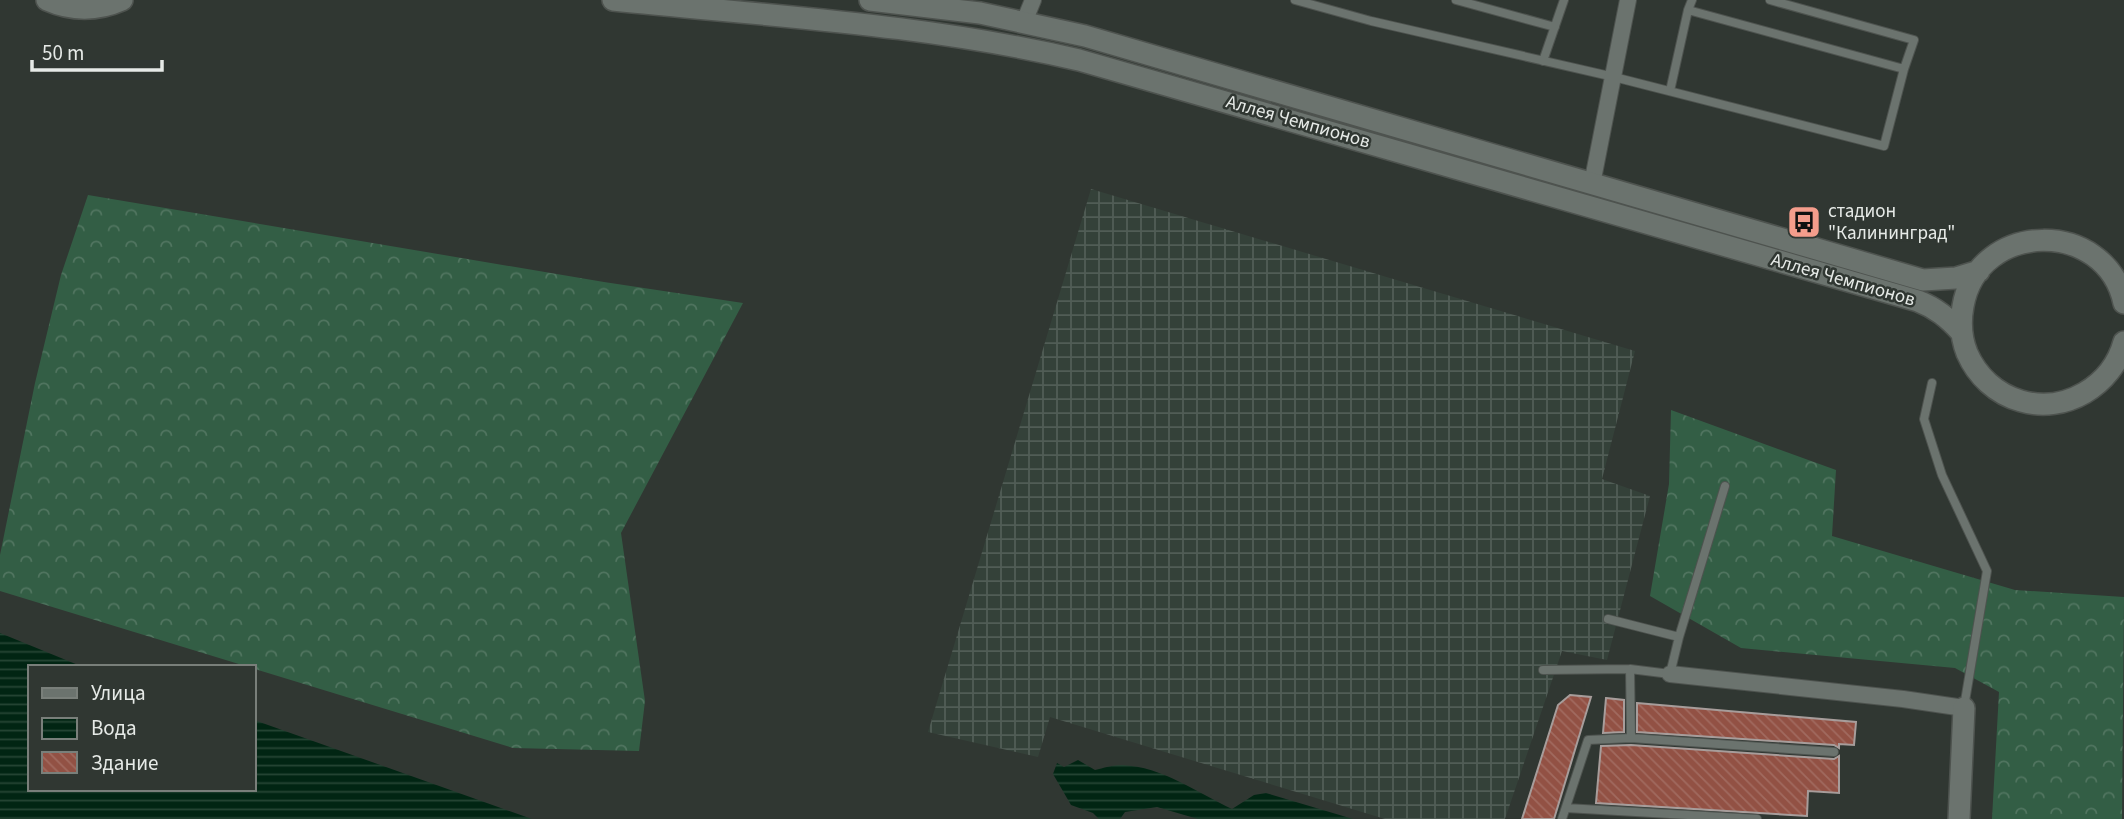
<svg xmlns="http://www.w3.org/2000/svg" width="2124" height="819" font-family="'Source Sans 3',sans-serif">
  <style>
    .industrial { fill: url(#industrial-grid) }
    .forest { fill: url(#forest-crowns) }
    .water { fill: url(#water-rules) }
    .building { fill: url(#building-back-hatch); stroke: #a79d9b; stroke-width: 2 }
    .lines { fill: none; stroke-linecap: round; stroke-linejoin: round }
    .lane-casing { stroke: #4e534f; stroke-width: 10 }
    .street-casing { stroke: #4e534f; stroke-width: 18 }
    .secondary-casing { stroke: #4e534f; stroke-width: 24 }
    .lane { stroke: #6b736e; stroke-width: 8 }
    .street { stroke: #6b736e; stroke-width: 16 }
    .secondary { stroke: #6b736e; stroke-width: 21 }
    .labels { text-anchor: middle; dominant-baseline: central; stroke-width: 5; stroke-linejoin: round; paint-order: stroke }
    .street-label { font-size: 19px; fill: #e6eae7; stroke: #303732 }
    .poi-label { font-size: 19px; fill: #e6eae7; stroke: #303732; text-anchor: start }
  </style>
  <defs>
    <pattern id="industrial-grid" width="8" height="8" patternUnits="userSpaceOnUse" patternTransform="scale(1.75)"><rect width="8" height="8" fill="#344139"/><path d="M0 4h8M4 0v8" fill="none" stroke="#515d56"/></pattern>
    <pattern id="forest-crowns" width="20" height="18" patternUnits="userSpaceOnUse" patternTransform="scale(1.75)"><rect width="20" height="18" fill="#335e45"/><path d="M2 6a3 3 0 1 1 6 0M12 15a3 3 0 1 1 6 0" fill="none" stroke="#517560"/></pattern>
    <pattern id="water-rules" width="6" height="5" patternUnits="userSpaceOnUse" patternTransform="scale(1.75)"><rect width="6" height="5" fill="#012513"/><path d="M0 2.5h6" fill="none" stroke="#264535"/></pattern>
    <pattern id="building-back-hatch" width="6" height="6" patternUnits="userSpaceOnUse" patternTransform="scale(1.75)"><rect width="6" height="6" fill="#925144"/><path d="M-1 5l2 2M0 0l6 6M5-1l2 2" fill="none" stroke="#a16a5f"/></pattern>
  </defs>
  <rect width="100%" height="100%" fill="#303732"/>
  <path class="industrial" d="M1091,189l544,162 -33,128 48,17 -43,164 -45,-9 -57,168h-120l-335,-102 -12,40 -110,-25z"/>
  <path class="forest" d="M88,195l516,87 139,21 -122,230 24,168 -6,50 -126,-3 -513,-157v-36l35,-172 26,-108z
    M1671,410l165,60 -4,66 183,54 109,7 -2,222h-130l7,-127 -44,-24 -214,-20 -91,-52 19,-112z"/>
  <path class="water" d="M0,633l83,34h-53v122h224v-69l278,99h-532z
    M1078,760l17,10c8,-2 18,-5 27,-5 41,2 74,27 110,44l22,-14 12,-2 87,26h-155l-41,-12 -32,5 -5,7h-21l-6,-6 -22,-8 -18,-31 4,-11 7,4z"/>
  <path class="building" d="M1570,695l21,2 -37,122h-32l36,-114z
    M1606,698l18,2v32l-21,1z
    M1637,703l219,19 -2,23 -15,-1v4l-5,-3 -197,-13z
    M1631,745l203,14 5,-3v37l-31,-2 -1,25 -211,-13 5,-57z"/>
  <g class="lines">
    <defs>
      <path id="lane" d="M1295,0l76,21 243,56 270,69 20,-77 -216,-59 4,-10
        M1456,0l99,27
        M1770,0l144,40 -10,29
        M1543,61l21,-61
        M1670,91l18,-81
        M1932,383l-8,36 18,56 45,96 -23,136
        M1608,619l71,18
        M1543,670l87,-1 40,5 9,-37 46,-151
        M1631,738l203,14
        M1566,808l191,11
        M1562,819l26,-79 43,-2 -1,-69"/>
      <path id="street" d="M1024,22l9,-22
        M1592,184l36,-184
        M1670,674l233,25 61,9"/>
      <path id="secondary" d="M47,0c25,11 50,11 75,0
        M613,0c155,16 313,24 466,60l839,241c18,7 30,17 43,31
        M870,0l110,13 105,23 838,244 33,-2 23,-7
        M2124,303c-18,-85 -146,-83 -161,3 -3,16 -2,32 4,47 10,23 29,41 54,48 44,13 91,-15 103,-59
        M1959,819l5,-111"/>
    </defs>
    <use href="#lane" class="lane-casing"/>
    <use href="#street" class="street-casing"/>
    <use href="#secondary" class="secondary-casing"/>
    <use href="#lane" class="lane"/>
    <use href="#street" class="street"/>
    <use href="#secondary" class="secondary"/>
  </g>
  <defs>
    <symbol id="bus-square" viewBox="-11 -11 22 22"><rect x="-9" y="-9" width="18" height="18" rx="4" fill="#f49d8c" stroke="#303732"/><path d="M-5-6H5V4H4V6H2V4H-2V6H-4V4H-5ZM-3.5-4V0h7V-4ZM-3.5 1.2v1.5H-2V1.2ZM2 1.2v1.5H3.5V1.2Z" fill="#111"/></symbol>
  </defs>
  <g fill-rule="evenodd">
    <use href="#bus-square" x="1785" y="203" width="38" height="38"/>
  </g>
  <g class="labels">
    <g class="street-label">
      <text transform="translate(1298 122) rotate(16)">Аллея Чемпионов</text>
      <text transform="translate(1843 280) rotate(16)">Аллея Чемпионов</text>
    </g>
    <g class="poi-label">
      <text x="1828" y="211">стадион<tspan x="1828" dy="22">"Калининград"</tspan></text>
    </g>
  </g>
  <rect x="28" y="665" width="228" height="126" fill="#303732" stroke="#797f7a" stroke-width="2"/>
  <rect x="42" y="688" width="35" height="10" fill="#6b736e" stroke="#797f7a" stroke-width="2"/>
  <text x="91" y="700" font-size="21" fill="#e6eae7">Улица</text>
  <rect x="42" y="718" width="35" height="21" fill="url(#water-rules)" stroke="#797f7a" stroke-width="2"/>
  <text x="91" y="735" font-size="21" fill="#e6eae7">Вода</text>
  <rect x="42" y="752" width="35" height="21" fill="url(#building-back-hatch)" stroke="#797f7a" stroke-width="2"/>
  <text x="91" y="770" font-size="21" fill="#e6eae7">Здание</text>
  <path d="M32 60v10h130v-10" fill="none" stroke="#e6eae7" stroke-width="3.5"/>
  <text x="42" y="60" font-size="21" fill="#e6eae7" stroke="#303732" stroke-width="5" paint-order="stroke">50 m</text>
</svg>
